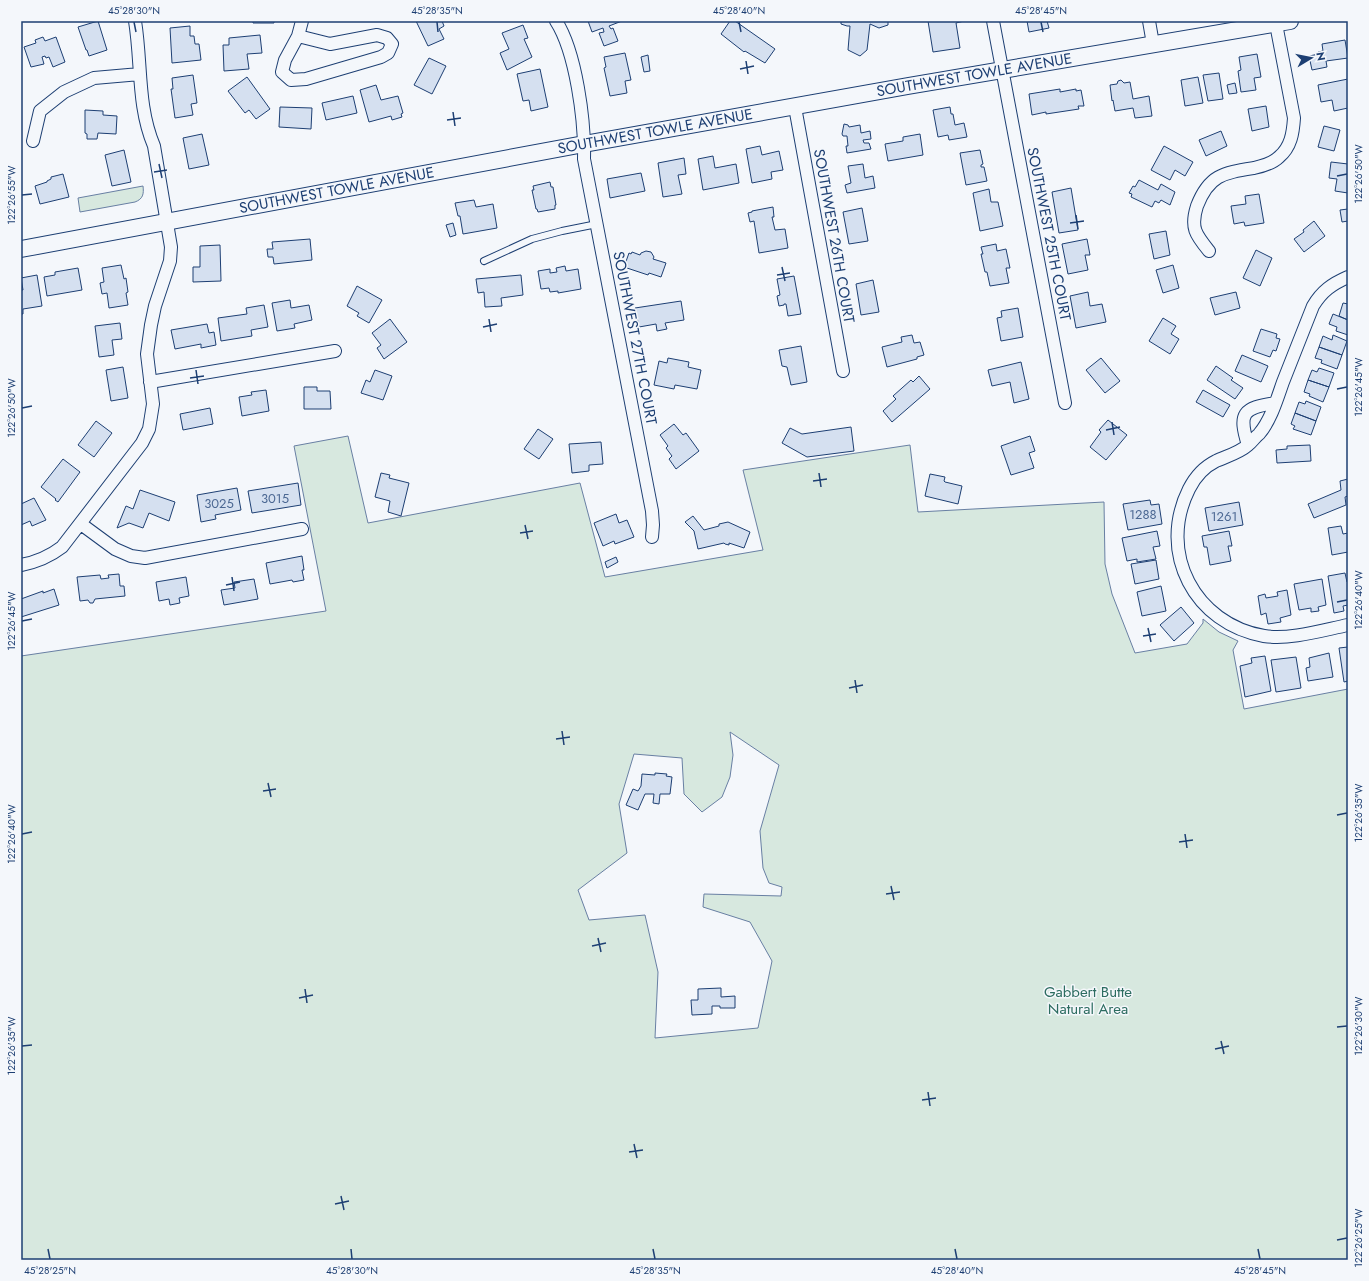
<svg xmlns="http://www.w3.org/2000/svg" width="1369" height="1281" font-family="Jost,sans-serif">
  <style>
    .green { fill: #d7e8df; stroke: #687fa3; fill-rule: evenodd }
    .building { fill: #d5e0f0; stroke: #1d3f73 }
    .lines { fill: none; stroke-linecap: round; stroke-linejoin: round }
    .lane-casing { stroke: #1d3f73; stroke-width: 8 }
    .street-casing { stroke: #1d3f73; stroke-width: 14 }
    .secondary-casing { stroke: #1d3f73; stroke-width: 18 }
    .lane { stroke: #f4f7fb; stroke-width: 6 }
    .street { stroke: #f4f7fb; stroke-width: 12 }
    .secondary { stroke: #f4f7fb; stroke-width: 16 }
    .ticks { fill: none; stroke: #1d3f73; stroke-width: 1.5 }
    .labels { text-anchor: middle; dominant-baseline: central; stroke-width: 3; stroke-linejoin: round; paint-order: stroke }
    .number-label { font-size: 13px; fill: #4b6792 }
    .street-label { font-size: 15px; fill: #1d3f73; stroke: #f4f7fb }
    .park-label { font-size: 15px; fill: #2c6c60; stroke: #f4f7fb }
    .neatline { fill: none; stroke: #1d3f73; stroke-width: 1.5 }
    .ticks-label { font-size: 10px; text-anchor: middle; fill: #1d3f73 }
  </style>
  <rect width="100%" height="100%" fill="#f4f7fb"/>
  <path class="green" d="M143,186c1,8 0,13 -8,16l-55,10 -2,-14z
    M348,436l20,87 212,-40 25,94 158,-27 -20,-80 167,-25 8,67 186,-10 1,62 7,30 23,59 52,-9 16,-21v-4l16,13 19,9 -5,9 11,59 104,-20v571h-1327v-604l305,-45 -32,-165zM730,732l49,33 -19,66 3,37 6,15 13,4 -1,9 -77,-2 -1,13 47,15 22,39 -14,67 -103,10 3,-66 -13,-57 -56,5 -11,-30 49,-37 -8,-49 15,-50 48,4 2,36 18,18 20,-15 8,-20 3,-22z"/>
  <path class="building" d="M98,21l9,29 -18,6 -2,-6h-1l-8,-23z
    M253,21h21v2h-21z
    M416,21h26l2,5 -5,3 5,10 -16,7z
    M588,21h34l-13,5 2,3 2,-1 5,13 -14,5 -5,-13 5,-1 -1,-4 -11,4z
    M730,21h5l40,28 -10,14 -20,-12 -1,1 -23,-18z
    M841,21h47v4l-9,3 -9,-4 -3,26 -7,6 -12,-6 2,-24h-3l-6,-2z
    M928,21h36l-8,2 4,25 -27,4z
    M1027,21h20l2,7 -20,4z
    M523,25l5,13 -4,1 8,18 -25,13 -7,-17 9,-4 -7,-16z
    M190,26v10h4l1,8h4l2,16 -29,3 -2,-35z
    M260,35l2,18 -15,1 2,15 -25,2 -1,-26h6v-7z
    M43,37l2,4 11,-4 9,25 -12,5 -4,-10 -3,1 -1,-2 -3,1 2,7 -13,3 -7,-20 12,-4 -1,-3z
    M1345,40l3,18 -22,3 1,6 -15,3 -3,-14 10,-2 -1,-2 5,-1 -1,-7z
    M625,53l6,27 -6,1 2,12 -17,3 -6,-28 2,-1 -2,-10z
    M1257,54l4,23 -7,1 2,12 -15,2 -3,-21 3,-1 -2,-13z
    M648,55l2,16 -6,1 -3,-15z
    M429,58l17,8 -14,28 -18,-9z
    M540,69l8,38 -17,4 -2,-11 -6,1 -6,-27z
    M1219,73l4,26 -15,2 -5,-26z
    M193,75l4,28 -6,1 2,11 -18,3 -4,-29h2l-1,-11z
    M247,77l23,32 -14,10 -7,-9 -4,3 -17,-22z
    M1198,77l5,26 -18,3 -4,-26z
    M1348,79v29l-14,3 -2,-11 -11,2 -3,-17z
    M1121,80l3,3 6,-1 3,17 16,-3 3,20 -17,2 -2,-10 -18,3 -2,-11 -1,1 -2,-16 7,-1 1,-3z
    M1235,83l2,10 -8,1 -2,-9z
    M376,85l5,15 17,-4 5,17 -2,1 1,3 -10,3 -1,-4 -22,6 -9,-32z
    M1060,89v3l16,-3v2l5,-1 3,16h-6l1,3 -33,5v-2l-14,3 -3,-21z
    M353,96l4,17 -31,7 -4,-17z
    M1266,106l3,21 -17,4 -4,-22z
    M280,107l32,1 -1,21 -32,-2z
    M950,107l1,7h2l2,11 9,-2 3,14 -18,3 -1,-5 -10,2 -5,-27z
    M85,110l18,1v4l14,1 -1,18 -18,-1 -1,6h-10v-5l-2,-1z
    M844,124l4,1 1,2 11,-2 1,8 9,-2 1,8 -8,1 1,3h5l2,6 -24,4 -1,-7h2l-1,-10h-4l-1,-2z
    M1324,126l16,4 -6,21 -16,-4z
    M1221,131l6,15 -21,10 -7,-16z
    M202,134l7,31 -20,4 -6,-31z
    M920,134l3,21 -35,6 -3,-17 18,-3v-4z
    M760,146l2,9 17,-4 4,19 -12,2 1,7 -20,4 -6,-34z
    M1164,146l29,16 -8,14 -10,-6 -5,10 -19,-10z
    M124,150l7,32 -19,4 -7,-31z
    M980,150l3,14 -2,1v2h3l3,14 -21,4 -6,-32z
    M713,156l2,12 21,-4 3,19 -36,7 -5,-31z
    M684,158l2,16 -8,1 4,19 -19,3 -5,-34z
    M1331,162l17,2v29l-13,-2 2,-12 -8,-1z
    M863,164l2,14 8,-2 2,12 -28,5 -2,-8 6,-2 -3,-17z
    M641,173l4,18 -35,7 -3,-19z
    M63,174l6,23 -29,7 -5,-18 12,-4v-1l4,-2v-2z
    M1139,180l19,10 3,-6 14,8 -5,13 -9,-5 -2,3 -4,-2 -3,6 -21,-10 1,-3 -3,-1 4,-7 2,1z
    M550,182l1,5h2l3,18h-1v4l-17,3 -1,-3h-1l-4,-19h2l-1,-4z
    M1071,188l7,42 -19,3 -7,-41z
    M989,189l2,13h7l5,24 -23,5 -7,-38z
    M1259,194l5,29 -19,3 -1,-4 -10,2 -3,-18 15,-2 -1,-8z
    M474,200l2,7 17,-3 4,24 -34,6 -3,-18h-2l-3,-13z
    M773,207l1,10h-2l3,13 10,-1 3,19 -29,5 -5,-32 -4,1 -2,-9 4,-1v-1z
    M862,208l6,33 -19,3 -6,-32z
    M1348,209v12l-6,1 -2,-12z
    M1314,221l11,15 -21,16 -10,-13 10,-7 -1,-2z
    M453,223l3,12 -6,2 -4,-12z
    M1166,231l4,24 -16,4 -5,-25z
    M310,239l2,21 -38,4 -1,-7h-5l-1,-8h6l-1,-7z
    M1087,239l3,16h-5l3,15 -20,4 -6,-30z
    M996,244l1,7 9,-2 4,19h-4l3,15 -19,3 -3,-14h-2l-4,-18h2l-2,-7z
    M220,245l1,36 -28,1v-15h7v-21z
    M1256,250l16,8 -12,28 -17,-8z
    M646,251l5,1 3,5 -1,2 13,4 -5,14 -12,-4 -1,2 -24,-8 5,-14 2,1 1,-2 8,3 1,-2z
    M121,265l3,14 2,-1 2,14 -2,1 2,12 -19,3 -2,-15 -5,1 -2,-11 4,-1 -2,-14z
    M1173,265l6,23 -16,5 -7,-23z
    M565,266l1,5 12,-2 3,20 -23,4v-2l-8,1 -1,-4 -8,1 -3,-18 12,-2v4l7,-1 -1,-4z
    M78,268l4,22 -35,6 -3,-19 11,-2v-3z
    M37,275l5,31 -19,3v5h-2v-24h2l-2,-12z
    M521,275l2,20 -22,3 1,8 -17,1 -1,-15 -6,1 -2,-14z
    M794,276l7,38 -13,2 -2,-12h-2v1l-5,1 -2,-10 3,-1 -3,-16z
    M873,280l6,32 -18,3 -5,-31z
    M357,286l25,14 -13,23 -12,-7 2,-3 -12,-7z
    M1088,292l2,14 12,-2 4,18 -30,6 -6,-32z
    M1236,292l4,16 -25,7 -5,-17z
    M290,300l1,8 18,-3 3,15 -18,4 1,4 -18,3 -5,-28z
    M681,301l3,19 -19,3 2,6 -10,2 -1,-7 -17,3 -4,-19z
    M1343,303l5,1v16l-9,-4z
    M264,305l4,22 -17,3 1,6 -31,5 -3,-23 29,-4 -1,-6z
    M1018,308l5,29 -22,4 -4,-23 5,-1 -1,-6z
    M1333,314l15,6v15l-12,-4 1,-4 -8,-3z
    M1163,318l13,8 -5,8 8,5 -9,15 -21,-13z
    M390,319l17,23 -23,17 -7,-11 4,-3 -9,-12z
    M120,323l2,16 -10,1 2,15 -15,2 -4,-31z
    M207,324l2,9 5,-1 2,13 -15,3v-4l-26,5 -4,-19z
    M1261,329l16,5 -1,4 4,1 -4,12 -3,-1 -3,7 -17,-6z
    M912,335l2,8 6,-1 4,13 -7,2v2l-30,8 -5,-20 20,-5 -1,-5z
    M1333,335l14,6 -5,14 -23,-8 4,-11 9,4z
    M801,346l6,36 -16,3 -4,-18 -5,-1 -3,-16z
    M1319,347l23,8 -5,14 -16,-6 1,-3 -7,-2z
    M1242,355l26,11 -7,16 -26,-11z
    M668,358l21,4 -1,5 13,3 -4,19 -22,-4 -1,4 -20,-4 5,-24 8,2z
    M1101,358l19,23 -15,12 -19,-23z
    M1021,362l8,37 -15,4 -4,-21 -18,4 -4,-16z
    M1216,366l17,12 -2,2 12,8 -8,11 -28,-19z
    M123,367l5,31 -17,3 -5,-31z
    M1319,368l15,5 -5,14 -21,-7 4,-10 5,2z
    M375,370l17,6 -9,24 -22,-7 5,-13 4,2z
    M919,376l11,13 -38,33 -9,-11 13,-12 -3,-3 18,-16 2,2z
    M1308,380l21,7 -6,15 -14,-6 1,-2 -6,-2z
    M304,387h13v4h13l1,18h-27z
    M266,390l3,21 -27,5 -3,-19 13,-2 -1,-3z
    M1203,390l27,15 -7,12 -27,-15z
    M1306,401l15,6 -5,14 -21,-8 4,-11 6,2z
    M210,408l3,16 -30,6 -3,-16z
    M1295,413l21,8 -5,14 -18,-6 2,-3 -4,-2z
    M1108,420l19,15 -21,25 -16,-13 11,-15 -2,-2z
    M96,421l16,12 -18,24 -16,-12z
    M674,424l9,11 3,-2 13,18 -23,18 -7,-10 3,-3 -6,-8 2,-2 -8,-11z
    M851,427l3,24 -47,6 -25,-14 8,-15 12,6z
    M538,429l15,10 -14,20 -15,-10z
    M1030,436l5,15 -6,2 5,15 -23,7 -10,-29z
    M601,442l2,22 -14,1v6l-17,2 -3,-29z
    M1310,445l1,16 -34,2 -1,-13 11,-1v-3z
    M63,459l17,13 -22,30 -3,-2 1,-1 -15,-12z
    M381,473l9,2 -1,3 20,5 -8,33 -13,-4 2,-11 -15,-4z
    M930,474l15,3 -1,4 1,1 17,4 -4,18 -33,-8z
    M1348,479v17l-3,1 1,8 -32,13 -6,-14 33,-14 -1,-9z
    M298,483l3,22 -49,8 -4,-22z
    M237,488l4,22 -26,5 1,4 -15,3 -4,-27z
    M140,490l35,12 -6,19 -20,-8 -6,15 -14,-5 -12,5 9,-22 7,3z
    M34,498l12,22 -14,6 -2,-5 -9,4v-21z
    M1150,500l1,5 8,-1 3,20 -34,6 -5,-26z
    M1239,502l4,23 -34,6 -4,-23z
    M616,514l3,9 8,-3 7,17 -19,7 -1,-3 -11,5 -9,-23z
    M693,516l11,14 15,-4v-2l9,-2 22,10 -6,16 -15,-5v2l-4,-1 -1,-1 -26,6 -4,-18 -9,-9z
    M1341,526l2,8 5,-1v19l-16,3 -4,-27z
    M1157,531l3,15 -7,1 3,12 -19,3v-3l-10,2 -5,-23z
    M1229,531l3,15h-4l3,15 -21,4 -3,-18h-3l-2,-11z
    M302,556l2,14h-2l2,10 -11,2 -1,-2 -22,4 -4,-21z
    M616,557l2,5 -11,6 -2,-6z
    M1156,560l3,19 -24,5 -4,-20z
    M1345,573l2,9h1v23l-5,1 1,5 -10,2 -6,-37z
    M119,574l1,12h4l1,10 -30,3 -2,4h-3l-2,-3 -8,1 -3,-24 23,-2 1,4 8,-1 -1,-3z
    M186,577l3,19 -10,2 1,5 -10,2 -1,-6 -10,2 -3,-19z
    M254,579l4,20 -34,6 -3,-15 14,-2 -1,-6z
    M1322,579l4,26 -8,2 1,4 -8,1v-4l-12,2 -5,-26z
    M1161,586l5,25 -24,5 -5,-24z
    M54,589l5,16 -38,12v-18l22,-8v2z
    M1287,590l4,25 -11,3 1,4 -13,2 -2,-11 -5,2 -3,-19 7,-2 1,4 12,-2 -1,-4z
    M1181,607l13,16 -20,18 -14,-16z
    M1348,647v34l-4,1 -5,-34z
    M1329,653l4,24 -25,4 -2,-13 4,-1 -1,-9z
    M1265,656l6,35 -26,6 -5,-31 12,-3 -1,-5z
    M1296,657l5,31 -25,4 -5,-32z
    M655,773l12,1 -1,2 6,1 -2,17h-10l-1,10 -6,-1 1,-9h-9l-7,16 -12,-5 7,-16 5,2 3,-5 1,-12 13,1z
    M721,988v9l14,-1v12h-15v-2h-8v8l-20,1 -1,-15h7v-11z"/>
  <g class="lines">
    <defs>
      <path id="lane" d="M484,261l48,-22 30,-8 35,-7"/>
      <path id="street" d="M556,21c20,31 29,100 28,138l68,352 1,14 -1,12
        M993,21l72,382
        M1149,21l4,23
        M298,36l32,8 47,-9 10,3 5,6 -4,9 -7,4 -75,22 -15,1 -9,-8 3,-12 13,-24 4,-15
        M795,107l48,264
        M33,141l7,-30 24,-19 30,-14 46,-4
        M1209,251c-13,-16 -19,-23 -12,-45 12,-31 26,-33 57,-38 9,-2 19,-5 25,-11 12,-10 14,-24 15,-39l-18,-94
        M1348,277c-16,7 -26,14 -35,29 -10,25 -20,51 -30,76 -6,17 -12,38 -24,52 -4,3 -7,8 -11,11 -9,8 -21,11 -32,16 -12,6 -21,16 -27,28 -32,64 6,135 75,147 26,4 59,-6 84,-11
        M150,382l185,-31
        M1248,445c-10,-32 -5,-37 27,-42
        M81,524l34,25 16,7 14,2 157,-29
        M21,565c16,-3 28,-8 41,-18l80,-104 7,-14 4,-25 -6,-50 4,-29 4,-19 15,-45 1,-14 -17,-101c-17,-40 -12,-82 -19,-125"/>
      <g id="secondary">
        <path id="s1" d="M21,249l563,-105 324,-58 382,-65"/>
      </g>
    </defs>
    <use href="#lane" class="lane-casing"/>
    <use href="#street" class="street-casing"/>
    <use href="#secondary" class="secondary-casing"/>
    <use href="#lane" class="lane"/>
    <use href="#street" class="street"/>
    <use href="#secondary" class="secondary"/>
  </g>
  <path class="ticks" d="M134,22l2,10M437,22l1,10M739,22l2,10M1041,22l2,10M746,61l2,13M740,69l14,-3M453,112l2,14M447,120l14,-2M159,164l3,14M154,172l13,-2M1337,176l10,-2M22,195l10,-1M1076,215l2,14M1070,223l14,-2M782,267l3,14M777,275l13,-2M489,319l2,13M483,327l14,-3M196,370l2,14M190,378l14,-2M1337,389l10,-2M22,408l10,-2M1112,422l2,13M1106,430l14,-3M819,473l2,14M813,481l14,-2M525,525l3,14M520,533l13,-2M232,577l2,14M226,585l14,-3M1337,602l10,-2M22,621l10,-2M1148,628l3,14M1143,636l13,-2M855,680l2,13M849,688l14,-3M562,731l2,14M556,739l14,-2M268,783l3,14M263,791l13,-2M1337,815l10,-2M22,834l10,-2M1185,834l2,14M1179,842l14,-2M891,886l3,14M886,894l14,-2M598,938l3,14M592,946l14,-3M305,989l2,14M299,998l14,-3M1337,1027l10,-1M1221,1041l3,13M22,1046l10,-1M1215,1049l14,-3M928,1092l2,14M922,1100l14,-2M634,1144l3,14M629,1152l14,-2M341,1196l3,14M335,1204l14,-3M1337,1240l10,-2M48,1249l2,10M351,1249l1,10M653,1249l2,10M955,1249l2,10M1258,1249l2,10"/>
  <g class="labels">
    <g class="number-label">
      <text x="275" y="498">3015</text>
      <text x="219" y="503">3025</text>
      <text x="1143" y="514">1288</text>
      <text x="1224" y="516">1261</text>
    </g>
    <g class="street-label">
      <text stroke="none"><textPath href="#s1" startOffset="969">SOUTHWEST TOWLE AVENUE</textPath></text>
      <text stroke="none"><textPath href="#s1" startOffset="645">SOUTHWEST TOWLE AVENUE</textPath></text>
      <text stroke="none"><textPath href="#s1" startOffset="321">SOUTHWEST TOWLE AVENUE</textPath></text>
      <text transform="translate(1049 234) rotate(79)">SOUTHWEST 25TH COURT</text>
      <text transform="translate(834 236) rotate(80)">SOUTHWEST 26TH COURT</text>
      <text transform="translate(635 338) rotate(79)">SOUTHWEST 27TH COURT</text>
    </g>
    <g class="park-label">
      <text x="1088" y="992">Gabbert Butte<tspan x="1088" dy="17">Natural Area</tspan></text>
    </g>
  </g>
  <rect width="1369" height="1281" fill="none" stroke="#f4f7fb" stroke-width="44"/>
  <g transform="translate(1311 58) rotate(80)" stroke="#f4f7fb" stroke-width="3" paint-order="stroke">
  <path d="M0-3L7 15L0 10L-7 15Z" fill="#1d3f73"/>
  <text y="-6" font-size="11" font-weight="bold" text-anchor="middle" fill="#1d3f73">N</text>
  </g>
  <rect x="22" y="22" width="1325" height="1237" class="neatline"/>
  <g class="ticks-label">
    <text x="134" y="14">45°28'30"N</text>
    <text x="437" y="14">45°28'35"N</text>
    <text x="739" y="14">45°28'40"N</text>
    <text x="1041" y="14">45°28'45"N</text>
    <text transform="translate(1358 174) rotate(-90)" y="4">122°26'50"W</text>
    <text transform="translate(11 195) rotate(-90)" y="4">122°26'55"W</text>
    <text transform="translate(1358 387) rotate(-90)" y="4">122°26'45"W</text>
    <text transform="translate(11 408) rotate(-90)" y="4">122°26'50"W</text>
    <text transform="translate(1358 600) rotate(-90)" y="4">122°26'40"W</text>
    <text transform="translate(11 621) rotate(-90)" y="4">122°26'45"W</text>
    <text transform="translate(1358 813) rotate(-90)" y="4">122°26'35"W</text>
    <text transform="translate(11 834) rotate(-90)" y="4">122°26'40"W</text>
    <text transform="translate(1358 1026) rotate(-90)" y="4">122°26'30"W</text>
    <text transform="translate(11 1046) rotate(-90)" y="4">122°26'35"W</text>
    <text transform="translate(1358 1238) rotate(-90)" y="4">122°26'25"W</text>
    <text x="50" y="1274">45°28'25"N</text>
    <text x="352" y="1274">45°28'30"N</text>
    <text x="655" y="1274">45°28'35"N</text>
    <text x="957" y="1274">45°28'40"N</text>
    <text x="1260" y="1274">45°28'45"N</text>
  </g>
</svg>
